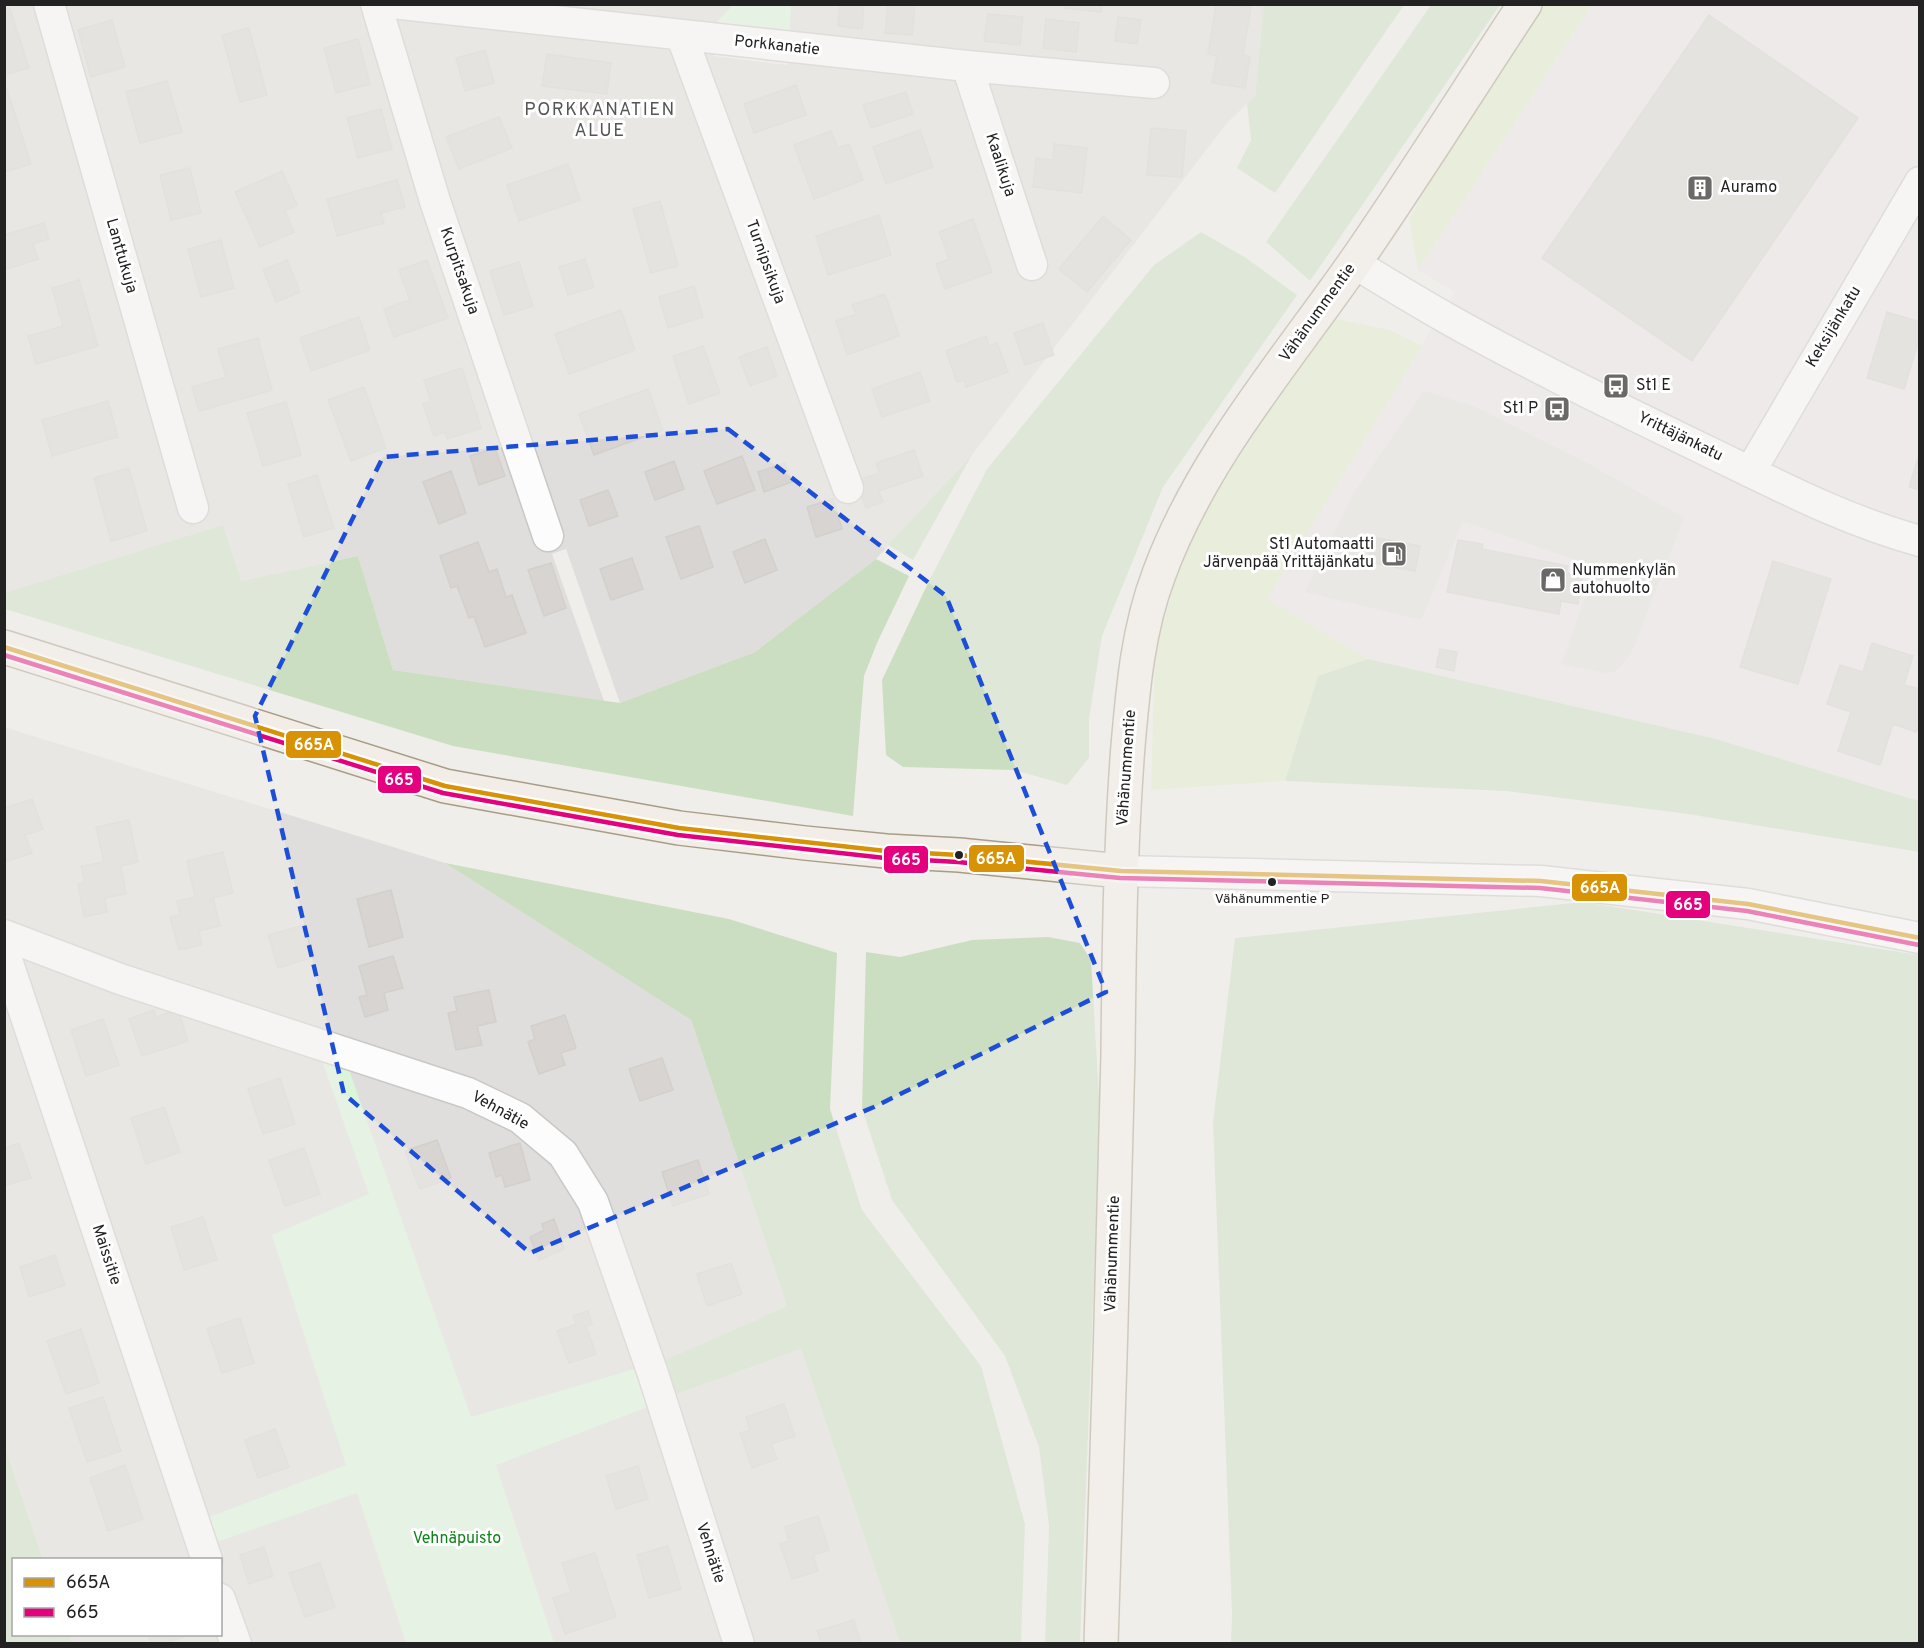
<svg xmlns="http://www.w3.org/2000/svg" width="1924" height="1648" font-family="Overpass,sans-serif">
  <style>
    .residential { fill: #dfdedc }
    .industrial { fill: #ede4e9 }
    .grass { fill: #ddeccb }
    .forest { fill: #cbdec1 }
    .park { fill: #daf5da }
    .parking { fill: #e0dfde }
    .building { fill: #d7d4d2; stroke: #d3d0cc; stroke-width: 1.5 }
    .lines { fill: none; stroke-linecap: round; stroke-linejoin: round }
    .minor-casing { stroke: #c9c8c7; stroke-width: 33 }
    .major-casing { stroke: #a79c86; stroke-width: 36 }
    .minor { stroke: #fdfcfc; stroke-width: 30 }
    .major { stroke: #f3ede7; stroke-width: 33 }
    .bus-1-casing { stroke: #fff; stroke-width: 9 }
    .bus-2-casing { stroke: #fff; stroke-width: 9 }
    .bus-1 { stroke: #d79205; stroke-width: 4.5 }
    .bus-2 { stroke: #e5007d; stroke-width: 4.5 }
    .marked { fill: none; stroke: #1d4ed8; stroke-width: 4.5; stroke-dasharray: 12 8; stroke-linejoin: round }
    .bus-dot { fill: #222; stroke: #fff; stroke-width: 2 }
    .labels { text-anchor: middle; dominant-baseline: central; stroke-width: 6; stroke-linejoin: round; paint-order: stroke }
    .bus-label { font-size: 14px; fill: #222; stroke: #fff }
    .street-label { font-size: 16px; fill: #222; stroke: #fff }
    .poi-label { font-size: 16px; fill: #222; stroke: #fff; text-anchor: start }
    .park-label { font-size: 16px; fill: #0c8416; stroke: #fff }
    .neighbourhood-label { font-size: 18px; letter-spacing: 1.5px; fill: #555; stroke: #fff }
    .line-badge { stroke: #fff; stroke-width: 2 }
    .badge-label { font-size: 16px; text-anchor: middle; font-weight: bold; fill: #fff }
  </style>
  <rect width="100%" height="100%" fill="#f0eeeb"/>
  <path class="residential" d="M5,5h728l-15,16 -4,35 73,9 4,-60h473l-9,91 -28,27 -255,332 -96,104 -121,93 -135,51 -54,-154 -14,5 52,147 -211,-31 -35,-114 -117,25 -236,12z
    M4,727l441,136 246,157 96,286 -132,59 10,34 136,-50 99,294h-828l-3,-8 151,-1v-74l-177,-1 -38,-112z"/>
  <path class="industrial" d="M1592,5h327v796l-203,-62 -348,-80 -101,-60 187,-307 -36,-22z"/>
  <path class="grass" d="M1532,5h60l-174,265 -9,-51z
    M1332,318l57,12 33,16 -155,253 101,60 -50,17 -33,105 -134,9 4,-138 34,-120z"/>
  <path class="forest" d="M1264,5h140l-129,188 -38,-25 14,-28 -4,-36 8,-8z
    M1431,5h69l-190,276 -44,-39z
    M1201,232l45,26 51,37 -134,192 -61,149 -13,83v39l-22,27 -53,-15 -111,-3 -17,-12 -4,-75 48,-101 57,-110 167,-204z
    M972,455l-59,105 -25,-15z
    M223,525l18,56 117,-25 35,114 227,33 135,-51 121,-93 33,17 -32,67 -13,33 -11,140 -400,-70 -448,-137v-16z
    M1368,659l348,80 203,62v51l-231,-38 -182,-23 -221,-10 33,-105z
    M445,863l284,56 108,34 -7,156 32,101 119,156 44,158 -4,119h-121l-99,-294 -137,50 -10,-34 133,-59 -96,-286z
    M1583,902l336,53v688h-688l1,-29 -19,-492 22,-184z
    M1048,937l32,6 11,17 8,136 -3,132 -16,416 -35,-1 4,-117 -10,-79 -34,-91 -113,-156 -30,-91 4,-157 34,5 72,-17z
    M5,1447l38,112 -29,1v74l55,1 3,8h-67z"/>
  <path class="park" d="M733,5h58l-2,25 -71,-9z
    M319,1052l28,12 124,353 174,-51 13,37 -162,62 58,178h-148l-49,-150 -143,50 -10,-24 142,-54 -74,-230 97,-41z"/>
  <path class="parking" d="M1424,391l52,16 113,57 95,54 -53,136 -15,17 -11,2 -44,-9 35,-97 -133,-46 -42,99 -116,-28 48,-98z"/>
  <path class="building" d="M840,4h24l-2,25 -24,-3z
    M888,4h27l-3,31 -27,-2z
    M1065,4h37l-1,8 -37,-4z
    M1216,4l35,3 -8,48 7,2 -5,31 -33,-5 5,-27 -9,-2z
    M10,9l19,59 -25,7v-64z
    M988,14l35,3 -3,28 -36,-4z
    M1709,15l149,103 -166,243 -150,-103z
    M1118,17l23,3 -4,24 -22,-3z
    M1046,19l33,4 -3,29 -33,-4z
    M112,20l13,47 -34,10 -13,-47z
    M249,28l18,67 -27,7 -18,-67z
    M358,39l12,45 -34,9 -12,-45z
    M485,50l9,33 -29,8 -9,-33z
    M547,54l64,9 -4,31 -65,-8z
    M167,81l15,51 -42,11 -14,-51z
    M796,85l10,30 -52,18 -10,-29z
    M7,89l24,75 -27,8v-82z
    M906,92l7,22 -42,14 -8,-23z
    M381,109l11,40 -34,9 -11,-40z
    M499,117l13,31 -53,21 -13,-32z
    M1151,128l35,3 -4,46 -35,-2z
    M920,130l13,37 -47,17 -13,-37z
    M831,131l7,17 11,-4 14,36 -49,19 -20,-54z
    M1054,144l33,4 -5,45 -49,-6 3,-29 17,2z
    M568,164l12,36 -61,21 -12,-36z
    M190,168l11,45 -30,7 -11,-45z
    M282,171l15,34 -12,6 9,21 -34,15 -25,-55z
    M397,180l8,27 -24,6 3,10 -47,13 -10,-37z
    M660,201l18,65 -27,7 -18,-64z
    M879,215l12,40 -63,20 -12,-39z
    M1103,216l28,24 -44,52 -28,-23z
    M973,219l19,53 -47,17 -9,-25 13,-5 -10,-27z
    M44,223l5,16 -16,5 5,15 -34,11v-35z
    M221,240l13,48 -33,9 -13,-48z
    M585,259l9,28 -26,8 -9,-28z
    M287,260l13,32 -24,10 -13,-32z
    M427,260l21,58 -54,19 -10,-28 26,-9 -11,-30z
    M519,262l14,44 -29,9 -14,-44z
    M79,280l19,66 -62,18 -8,-28 35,-10 -11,-38z
    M694,286l9,31 -35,11 -9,-31z
    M885,294l14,42 -52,19 -11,-34 20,-7 -4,-9z
    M621,310l14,40 -66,24 -14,-40z
    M1887,312l33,10v14l-16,53 -37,-11z
    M359,317l11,33 -59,21 -11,-33z
    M1043,323l11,32 -29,10 -11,-32z
    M986,336l3,10 8,-3 11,29 -42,15 -2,-7 -7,2 -11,-31z
    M258,338l14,52 -73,21 -7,-24 34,-10 -8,-28z
    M703,346l17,47 -31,11 -16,-48z
    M767,347l10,29 -27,10 -11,-29z
    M462,368l19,60 -34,11 -2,-7 -11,4 -11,-32 8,-3 -7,-21z
    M920,372l10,29 -48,16 -10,-28z
    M364,387l22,61 -35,13 -23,-61z
    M648,389l15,41 -69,25 -15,-41z
    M108,401l10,36 -66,19 -10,-36z
    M286,402l15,53 -38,11 -16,-53z
    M495,448l10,28 -26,9 -9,-29z
    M914,450l9,26 -44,15 4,11 -17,6 -9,-27 22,-8 -3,-10z
    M1920,452v38l-11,-3z
    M742,456l13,34 -38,14 -13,-33z
    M674,461l10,28 -29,11 -10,-28z
    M785,463l7,19 -28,10 -6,-20z
    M129,468l18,63 -36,10 -17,-63z
    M451,471l15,42 -27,11 -16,-42z
    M317,475l17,53 -30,9 -16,-53z
    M608,490l10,26 -29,10 -9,-26z
    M833,499l9,30 -26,8 -9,-30z
    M699,526l14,41 -32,12 -15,-42z
    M1373,537l47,9 -5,25 -47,-9z
    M765,539l12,31 -32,13 -12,-31z
    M1458,540l25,4 -1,5 86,17 -2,7 16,4 -4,27 -17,-3 -2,13 -112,-22z
    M478,542l11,30 8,-3 9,28 6,-2 14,38 -41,14 -11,-31 -5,2 -12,-32 -6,2 -11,-32z
    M632,558l11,31 -32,11 -11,-31z
    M1773,561l58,18 -33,105 -58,-17z
    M551,563l15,45 -22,8 -16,-46z
    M1872,643l41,13 -9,29 16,4v34l-4,9 -23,-8 -13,41 -42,-14 13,-39 -24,-8 13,-39 23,7z
    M1440,649l17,3 -3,19 -18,-4z
    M32,799l11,30 -18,6 7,18 -27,9 -1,-54z
    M129,820l9,42 -17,4 5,28 -21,4 2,14 -23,5 -6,-33 7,-1 -4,-17 23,-4 -8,-35z
    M223,852l10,41 -20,5 7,28 -21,5 3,14 -23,5 -9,-33 10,-2 -3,-14 18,-4 -8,-36z
    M391,890l12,47 -34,10 -12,-48z
    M304,925l9,32 -35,11 -10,-33z
    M393,956l10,32 -19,5 4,17 -23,7 -6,-20 8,-2 -8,-29z
    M489,990l7,32 -19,4 5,19 -26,5 -8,-37 9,-2 -3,-14z
    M178,1009l10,32 -46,15 -13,-37 25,-9 2,7z
    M565,1015l11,33 -15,5 4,12 -26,9 -11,-32 7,-3 -4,-13z
    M103,1019l16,46 -33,11 -15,-46z
    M662,1058l11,32 -33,11 -11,-32z
    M280,1078l15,46 -32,10 -15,-45z
    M164,1107l16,45 -34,12 -15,-46z
    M437,1140l14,38 -31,11 -15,-38z
    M19,1143l12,35 -27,8v-38z
    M520,1143l10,37 -25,7 -3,-12 -6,2 -7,-24z
    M304,1148l16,46 -35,12 -16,-46z
    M698,1160l11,34 -36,12 -11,-34z
    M203,1217l14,43 -33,10 -13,-43z
    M554,1219l10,30 -25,11 -9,-23 14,-7 -2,-6z
    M55,1255l10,30 -36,12 -9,-30z
    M731,1263l11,31 -35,12 -10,-32z
    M588,1311l4,13 -6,2 10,28 -27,9 -12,-32 19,-7 -3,-8z
    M240,1318l14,45 -32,10 -15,-44z
    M81,1329l18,54 -33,11 -19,-53z
    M103,1397l18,54 -34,11 -18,-54z
    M784,1404l11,32 -24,8 6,15 -25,9 -12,-35 10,-3 -4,-13z
    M275,1429l14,38 -31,11 -13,-38z
    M125,1465l18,54 -35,12 -18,-53z
    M638,1466l10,33 -32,10 -10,-33z
    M818,1516l11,34 -16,5 5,16 -26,8 -12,-35 9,-3 -4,-14z
    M668,1546l13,43 -32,9 -12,-43z
    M264,1547l9,29 -24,8 -9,-29z
    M595,1553l21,64 -51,17 -12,-36 18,-6 -9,-29z
    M320,1563l15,44 -30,10 -16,-44z
    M854,1620l7,24h-39l-5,-13z
    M148,1634h43l-27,10h-13z"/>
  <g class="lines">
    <defs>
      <path id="minor" d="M49,4l144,504
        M376,4l59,197 113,335
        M401,4l566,62 187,17
        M682,37l166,451
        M967,66l65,199
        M1354,263c31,19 62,38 94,56 83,47 169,88 255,130 71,34 140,71 217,92
        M1750,472l170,-290
        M1121,871l420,10 207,23 172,34
        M4,935l116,44 348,114 52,25 43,36 30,48 60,172 86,270
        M4,951l203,609
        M220,1599l16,45"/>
      <path id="major" d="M4,647l441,139 234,42 126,15 81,8 73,4 162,16
        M1101,1644c6,-197 13,-393 17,-590 1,-103 2,-205 10,-308 5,-58 10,-117 31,-172 42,-115 127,-213 196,-312 59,-85 113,-172 170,-258"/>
    </defs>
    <use href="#minor" class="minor-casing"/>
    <use href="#major" class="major-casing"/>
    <use href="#minor" class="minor"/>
    <use href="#major" class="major"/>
    <defs>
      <path id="bus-1" d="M4,647l441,139 234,42 207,23 73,4 162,16 420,10 207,23 172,34"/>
      <path id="bus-2" d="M4,655l439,138 235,42 207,23 73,4 162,16 420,10 207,23 172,34"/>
    </defs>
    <use href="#bus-1" class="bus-1-casing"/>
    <use href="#bus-2" class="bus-2-casing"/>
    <use href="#bus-1" class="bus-1"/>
    <use href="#bus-2" class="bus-2"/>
  </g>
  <path d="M0 0H1924V1648H0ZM728,429l218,167 160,396 -232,115 -344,146 -186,-159 -89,-378 128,-259z" fill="#f0eeeb" fill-opacity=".55" fill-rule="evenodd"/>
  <path class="marked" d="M728,429l218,167 160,396 -232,115 -344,146 -186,-159 -89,-378 128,-259z"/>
  <defs>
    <symbol id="building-square" viewBox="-11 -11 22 22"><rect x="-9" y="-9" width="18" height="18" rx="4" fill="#6a6968" stroke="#fff"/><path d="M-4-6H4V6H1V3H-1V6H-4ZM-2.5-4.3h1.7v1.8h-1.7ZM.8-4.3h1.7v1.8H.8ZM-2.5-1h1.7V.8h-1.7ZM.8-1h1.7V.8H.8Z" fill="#fff"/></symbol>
    <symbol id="bus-square" viewBox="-11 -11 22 22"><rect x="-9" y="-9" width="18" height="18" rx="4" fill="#6a6968" stroke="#fff"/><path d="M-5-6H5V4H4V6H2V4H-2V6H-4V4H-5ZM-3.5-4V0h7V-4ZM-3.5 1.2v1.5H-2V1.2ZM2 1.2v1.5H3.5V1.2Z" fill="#fff"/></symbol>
    <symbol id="fuel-square" viewBox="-11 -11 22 22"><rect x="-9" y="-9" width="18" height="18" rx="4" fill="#6a6968" stroke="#fff"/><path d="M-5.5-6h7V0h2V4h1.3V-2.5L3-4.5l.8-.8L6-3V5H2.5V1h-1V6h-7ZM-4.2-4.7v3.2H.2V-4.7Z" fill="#fff"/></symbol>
    <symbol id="shop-square" viewBox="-11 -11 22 22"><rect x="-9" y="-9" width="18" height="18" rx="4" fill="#6a6968" stroke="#fff"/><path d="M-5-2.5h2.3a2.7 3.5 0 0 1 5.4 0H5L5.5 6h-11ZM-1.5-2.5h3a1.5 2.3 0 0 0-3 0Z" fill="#fff"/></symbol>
  </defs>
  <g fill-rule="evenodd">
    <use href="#building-square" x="1685" y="173" width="30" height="30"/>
    <use href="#bus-square" x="1601" y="371" width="30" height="30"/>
    <use href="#bus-square" x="1542" y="394" width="30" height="30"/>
    <use href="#fuel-square" x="1379" y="539" width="30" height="30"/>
    <use href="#shop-square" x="1538" y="565" width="30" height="30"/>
  </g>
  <g class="bus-dot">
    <circle cx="959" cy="855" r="5"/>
    <circle cx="1272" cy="882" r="5"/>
  </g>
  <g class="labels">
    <g class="bus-label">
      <text x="1272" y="899">Vähänummentie P</text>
    </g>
    <g class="street-label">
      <text transform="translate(777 46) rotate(6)">Porkkanatie</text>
      <text transform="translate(1000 165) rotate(72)">Kaalikuja</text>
      <text transform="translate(121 256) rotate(74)">Lanttukuja</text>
      <text transform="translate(765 262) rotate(70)">Turnipsikuja</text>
      <text transform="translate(459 271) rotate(71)">Kurpitsakuja</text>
      <text transform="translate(1318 313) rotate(-54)">Vähänummentie</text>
      <text transform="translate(1834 327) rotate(-59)">Keksijänkatu</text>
      <text transform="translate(1680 437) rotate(26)">Yrittäjänkatu</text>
      <text transform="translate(1127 768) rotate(-86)">Vähänummentie</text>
      <text transform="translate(500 1111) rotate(29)">Vehnätie</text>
      <text transform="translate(1113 1254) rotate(-88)">Vähänummentie</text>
      <text transform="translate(106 1255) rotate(72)">Maissitie</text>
      <text transform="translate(710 1553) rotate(72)">Vehnätie</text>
    </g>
    <g class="poi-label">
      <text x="1720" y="188">Auramo</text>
      <text x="1636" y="386">St1 E</text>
      <text x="1538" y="409" text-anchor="end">St1 P</text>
      <text x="1374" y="545" text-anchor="end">St1 Automaatti<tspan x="1374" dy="18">Järvenpää Yrittäjänkatu</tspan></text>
      <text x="1572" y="571">Nummenkylän<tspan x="1572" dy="18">autohuolto</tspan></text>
    </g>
    <g class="park-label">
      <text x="457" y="1539">Vehnäpuisto</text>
    </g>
    <g class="neighbourhood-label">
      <text x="600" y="110">PORKKANATIEN<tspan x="600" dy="21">ALUE</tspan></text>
    </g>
  </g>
  <g class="line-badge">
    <rect x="285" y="730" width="57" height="29" rx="6" fill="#d79205"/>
    <rect x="377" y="765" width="45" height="29" rx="6" fill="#e5007d"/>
    <rect x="968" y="844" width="57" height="29" rx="6" fill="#d79205"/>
    <rect x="883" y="845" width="46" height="29" rx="6" fill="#e5007d"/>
    <rect x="1571" y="873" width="57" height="29" rx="6" fill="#d79205"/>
    <rect x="1665" y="890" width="46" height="29" rx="6" fill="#e5007d"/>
  </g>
  <g class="badge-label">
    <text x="314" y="750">665A</text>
    <text x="399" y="785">665</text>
    <text x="996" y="864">665A</text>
    <text x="906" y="865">665</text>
    <text x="1600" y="893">665A</text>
    <text x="1688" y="910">665</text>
  </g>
  <rect width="1924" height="1648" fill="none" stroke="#222222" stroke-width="12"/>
  <rect x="12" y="1558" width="210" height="78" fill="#ffffff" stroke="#a7a7a7" stroke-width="1.5"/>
  <rect x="24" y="1578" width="30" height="9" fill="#d79205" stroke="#a7a7a7" stroke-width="1.5"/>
  <text x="66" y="1588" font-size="18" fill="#222222">665A</text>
  <rect x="24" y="1608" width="30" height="9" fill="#e5007d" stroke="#a7a7a7" stroke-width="1.5"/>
  <text x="66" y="1618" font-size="18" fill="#222222">665</text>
</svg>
